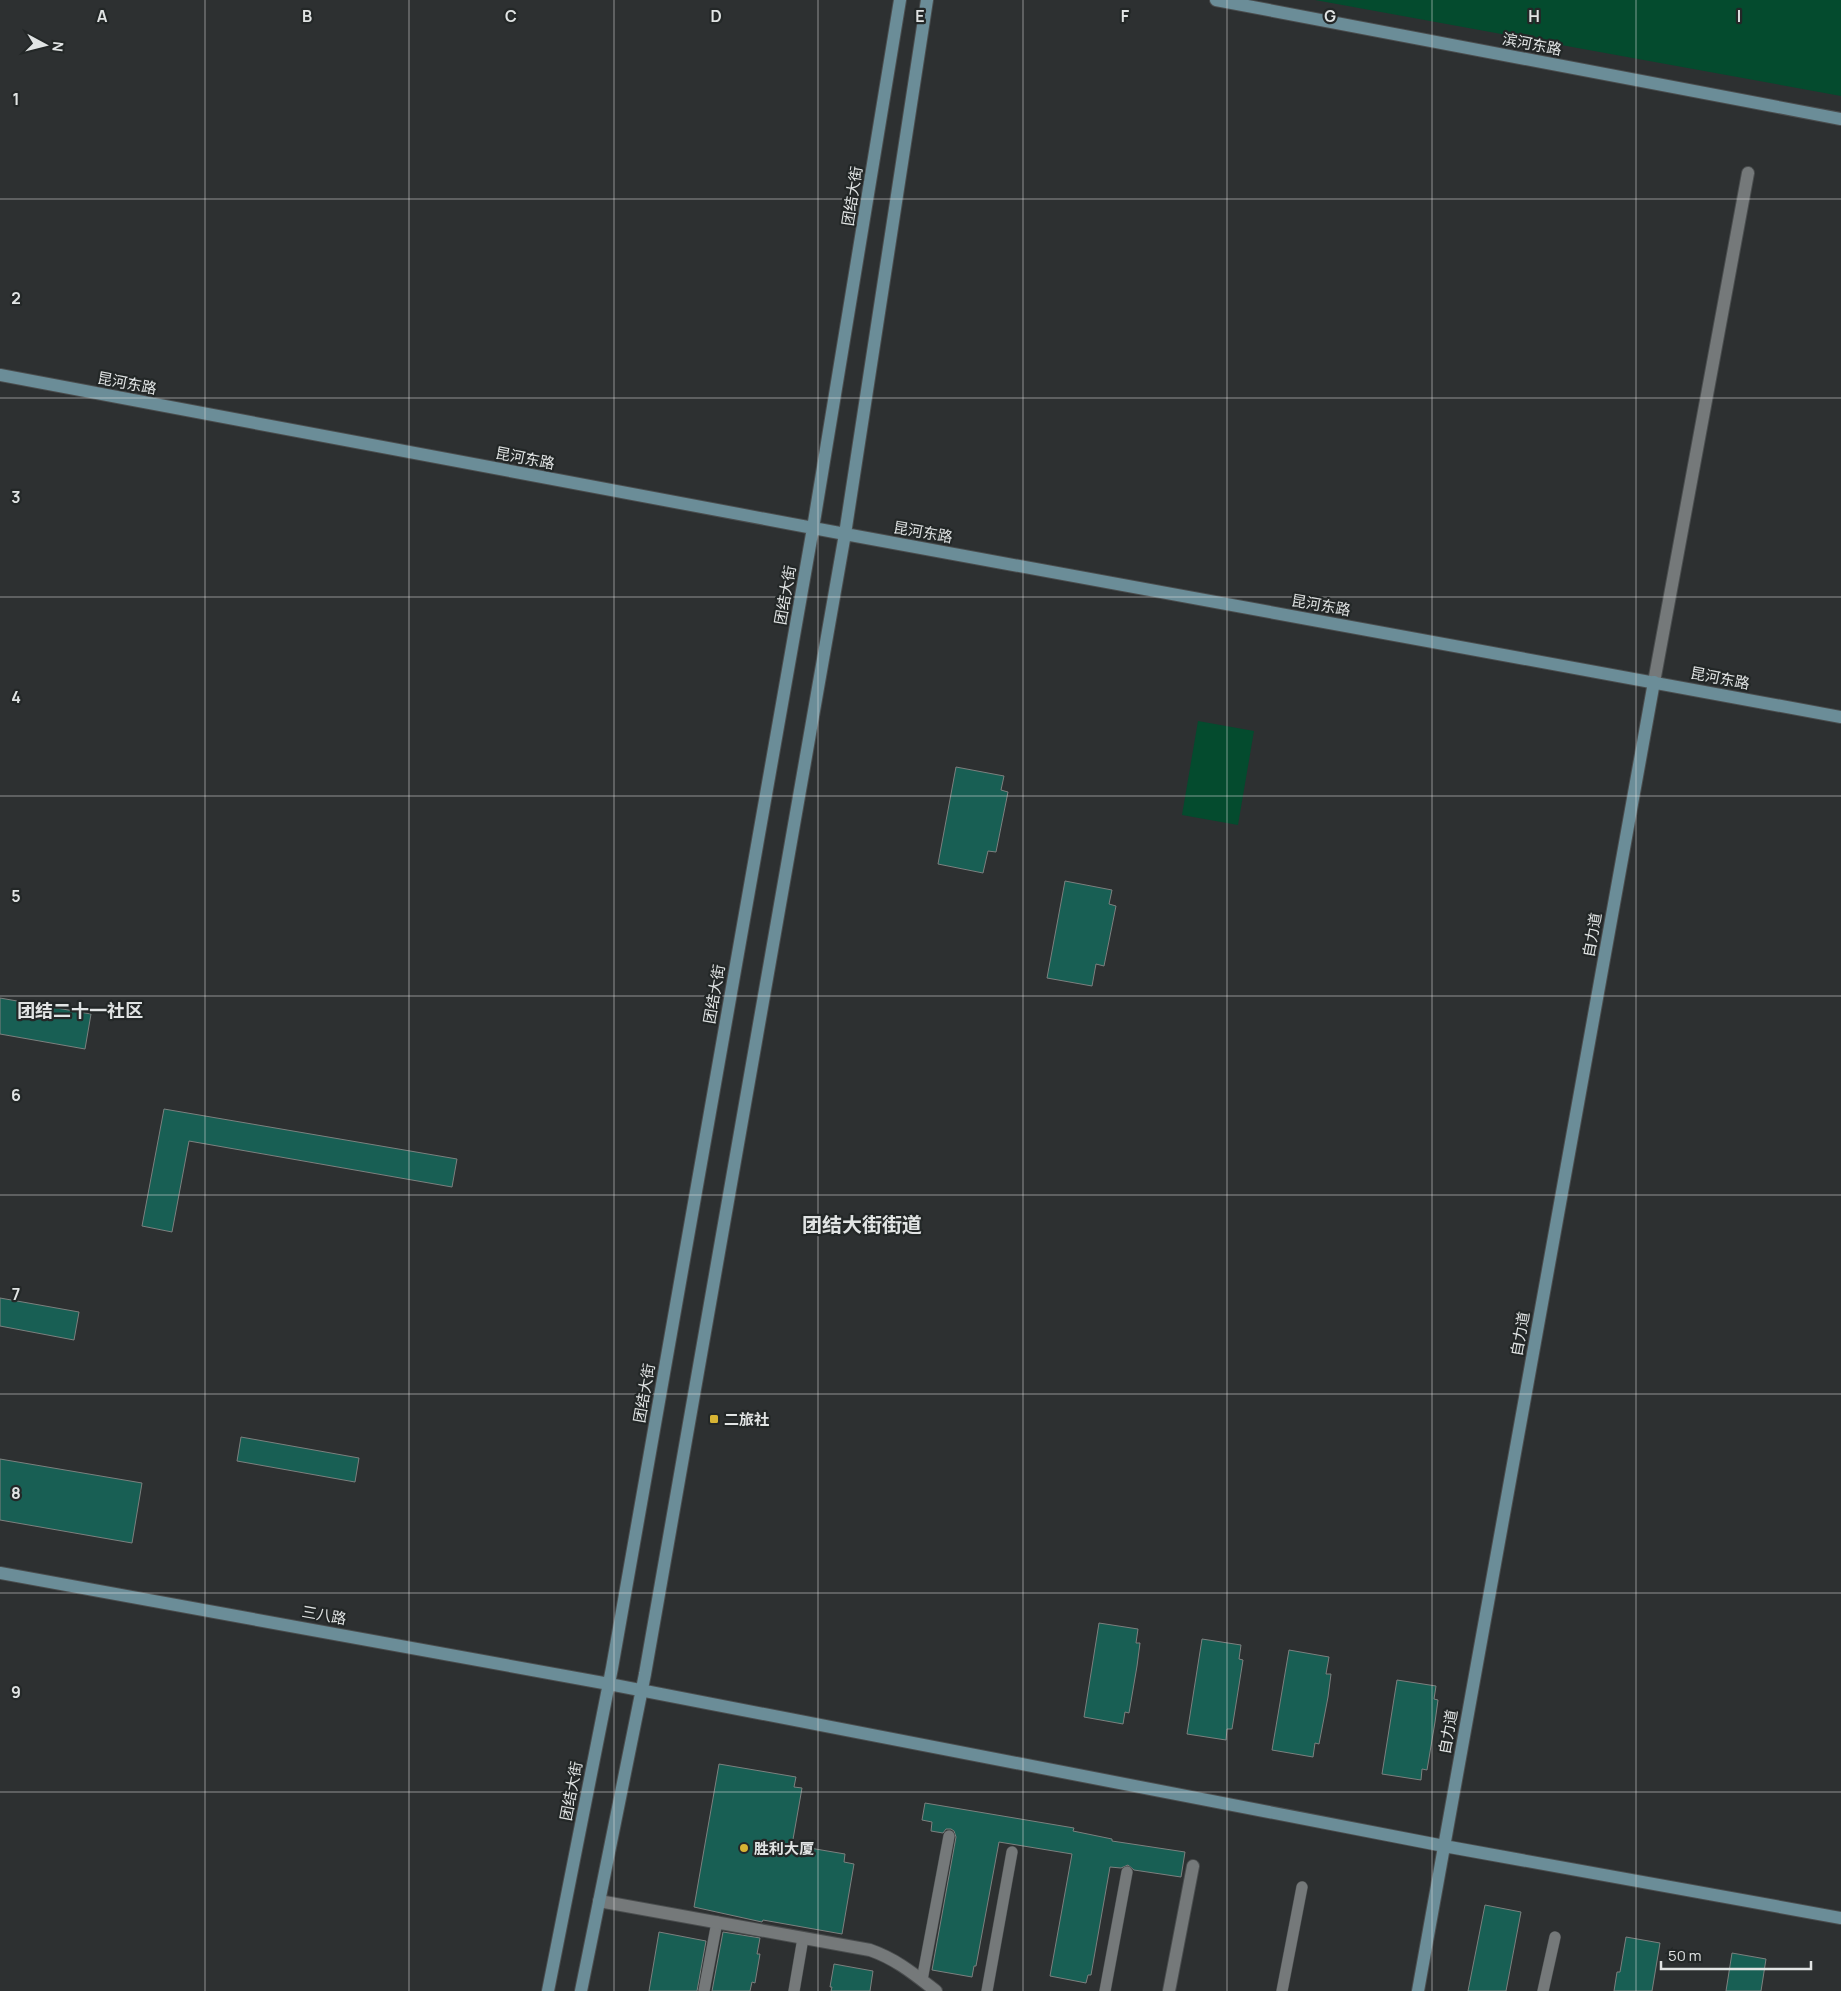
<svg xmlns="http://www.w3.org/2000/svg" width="1841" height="1991" font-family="Manrope,'Noto Sans SC',sans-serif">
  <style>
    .green { fill: #044b2e }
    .building { fill: #185f54; stroke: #7c807f }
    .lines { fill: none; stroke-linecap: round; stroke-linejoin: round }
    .lane-casing { stroke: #4a4d4e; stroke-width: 12 }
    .street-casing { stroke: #4a4d4e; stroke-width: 14 }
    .secondary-casing { stroke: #4a4d4e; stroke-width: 14 }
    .lane { stroke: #75797a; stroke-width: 11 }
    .street { stroke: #75797a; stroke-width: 12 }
    .secondary { stroke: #6b8d98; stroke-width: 12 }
    .grid { fill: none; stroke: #e1e4e4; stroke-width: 1; stroke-opacity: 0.55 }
    .poi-dot { fill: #d7b434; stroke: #232727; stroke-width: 2 }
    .labels { text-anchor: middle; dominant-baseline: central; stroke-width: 4.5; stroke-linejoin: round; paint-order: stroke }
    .street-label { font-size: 15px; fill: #e1e4e4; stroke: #232727 }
    .poi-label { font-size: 15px; font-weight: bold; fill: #e1e4e4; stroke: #232727; text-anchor: start }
    .quarter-label { font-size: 18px; font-weight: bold; fill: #e1e4e4; stroke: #232727 }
    .district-label { font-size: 20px; font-weight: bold; fill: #e1e4e4; stroke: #232727 }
    .grid-label { font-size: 16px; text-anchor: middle; font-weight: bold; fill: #e1e4e4; stroke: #232727; stroke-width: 4.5; stroke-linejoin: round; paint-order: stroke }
  </style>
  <rect width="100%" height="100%" fill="#2d3031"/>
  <path class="green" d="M1315,0h526v96z
    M1198,721l56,10 -16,94 -56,-10z"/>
  <path class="building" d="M956,767l48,9 -3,14 7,2 -12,60 -8,-1 -5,22 -45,-9z
    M1065,881l47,9 -3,14 7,2 -12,60 -8,-2 -4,22 -45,-8z
    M0,998l91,16 -6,35 -85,-15z
    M164,1109l293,50 -5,28 -263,-46 -17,91 -30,-6z
    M0,1298l79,14 -5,28 -74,-14z
    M241,1437l118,21 -4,24 -118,-21z
    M0,1459l142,24 -10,60 -132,-23z
    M1099,1623l39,6 -2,14h4l-3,23 -8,47 -4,-1 -2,12 -39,-7z
    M1202,1639l39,6 -2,14 4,1 -11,69h-5l-1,11 -39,-6z
    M1289,1650l40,7 -3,17h5l-3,23 -9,47 -4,-1 -2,14 -41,-7z
    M1397,1680l39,6 -2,13 4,1 -3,22 -8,48 -5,-1 -1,11 -39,-6z
    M719,1764l77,13 -2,10 8,1 -10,57 53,9 -1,8 10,2 -12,70 -79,-14 -1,2 -68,-15z
    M925,1803l149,25 -1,3 39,8v2l73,11 -4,25 -47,-7 -6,-5 -7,3 -11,-1 -19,108h-3l-2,8 -36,-7 22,-122 -73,-12 -23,124h-2l-2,11 -40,-7 24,-133 -2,-6 -3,-2h-5l-3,4 -12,-2 1,-9 -10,-2z
    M1485,1905l36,7 -15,79h-38z
    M659,1932l47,9 -9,50h-48z
    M723,1932l37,6 -3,16h3l-5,29 -3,-1 -2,9h-38z
    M1626,1937l34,6 -8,48h-38l3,-19h3z
    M1732,1953l34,6 -5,32h-35z
    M834,1964l39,7 -3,20h-39l1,-4h-2z"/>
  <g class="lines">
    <defs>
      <path id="lane" d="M922,1980l27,-144
        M704,1991l13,-69
        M794,1991l9,-53
        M987,1991l25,-139
        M1105,1991l22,-119
        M1282,1991l20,-104
        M1543,1991l12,-54"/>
      <path id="street" d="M1654,682l94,-509
        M599,1901l271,49c26,9 44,24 66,41
        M1169,1991l24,-125"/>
      <path id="secondary" d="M1216,0l625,119
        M0,375l845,159 996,183
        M0,1573l609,111 835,162 397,72
        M548,1991l64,-323 201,-1140 87,-528
        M581,1991l64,-317 200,-1140 82,-534
        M1418,1991l236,-1309"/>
    </defs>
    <use href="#lane" class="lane-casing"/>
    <use href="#street" class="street-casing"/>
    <use href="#secondary" class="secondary-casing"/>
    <use href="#lane" class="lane"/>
    <use href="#street" class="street"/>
    <use href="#secondary" class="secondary"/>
  </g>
  <path class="grid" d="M205,0v1991M409,0v1991M614,0v1991M818,0v1991M1023,0v1991M1227,0v1991M1432,0v1991M1636,0v1991M0,199h1841M0,398h1841M0,597h1841M0,796h1841M0,996h1841M0,1195h1841M0,1394h1841M0,1593h1841M0,1792h1841"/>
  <g class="poi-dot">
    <rect x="709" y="1414" width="10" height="10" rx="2.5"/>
    <circle cx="744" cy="1848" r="5"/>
  </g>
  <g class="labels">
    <g class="street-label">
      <text transform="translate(1532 44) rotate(11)">滨河东路</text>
      <text transform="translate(852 196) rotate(-81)">团结大街</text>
      <text transform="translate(127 383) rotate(11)">昆河东路</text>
      <text transform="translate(525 458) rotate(11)">昆河东路</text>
      <text transform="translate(923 532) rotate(10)">昆河东路</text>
      <text transform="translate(785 595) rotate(-80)">团结大街</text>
      <text transform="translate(1321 605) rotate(10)">昆河东路</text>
      <text transform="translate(1720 678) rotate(11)">昆河东路</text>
      <text transform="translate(1592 935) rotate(-80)">自力道</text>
      <text transform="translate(714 994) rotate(-80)">团结大街</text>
      <text transform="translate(1520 1334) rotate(-80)">自力道</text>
      <text transform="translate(644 1393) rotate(-80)">团结大街</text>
      <text transform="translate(324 1615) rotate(10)">三八路</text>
      <text transform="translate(1448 1732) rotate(-80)">自力道</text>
      <text transform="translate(571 1791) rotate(-79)">团结大街</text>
    </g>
    <g class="poi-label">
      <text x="724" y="1419">二旅社</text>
      <text x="754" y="1848">胜利大厦</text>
    </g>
    <g class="quarter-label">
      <text x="80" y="1010">团结二十一社区</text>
    </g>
    <g class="district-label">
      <text x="862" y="1224">团结大街街道</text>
    </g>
  </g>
  <g class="grid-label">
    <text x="102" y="22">A</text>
    <text x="307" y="22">B</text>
    <text x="511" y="22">C</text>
    <text x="716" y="22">D</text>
    <text x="920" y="22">E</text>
    <text x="1125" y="22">F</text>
    <text x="1330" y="22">G</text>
    <text x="1534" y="22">H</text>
    <text x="1739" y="22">I</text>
    <text x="16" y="105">1</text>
    <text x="16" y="304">2</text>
    <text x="16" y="503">3</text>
    <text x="16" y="703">4</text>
    <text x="16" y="902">5</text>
    <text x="16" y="1101">6</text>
    <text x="16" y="1300">7</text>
    <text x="16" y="1499">8</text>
    <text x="16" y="1698">9</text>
  </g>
  <g transform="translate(45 45) rotate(97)" stroke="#232727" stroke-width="4" paint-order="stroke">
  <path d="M0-4L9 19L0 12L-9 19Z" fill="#e1e4e4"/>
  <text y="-8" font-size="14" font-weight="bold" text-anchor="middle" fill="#e1e4e4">N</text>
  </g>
  <path d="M1661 1961v8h150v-8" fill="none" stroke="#e1e4e4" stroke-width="2.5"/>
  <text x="1668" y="1961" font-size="15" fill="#e1e4e4" stroke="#232727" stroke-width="4" paint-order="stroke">50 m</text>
</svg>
